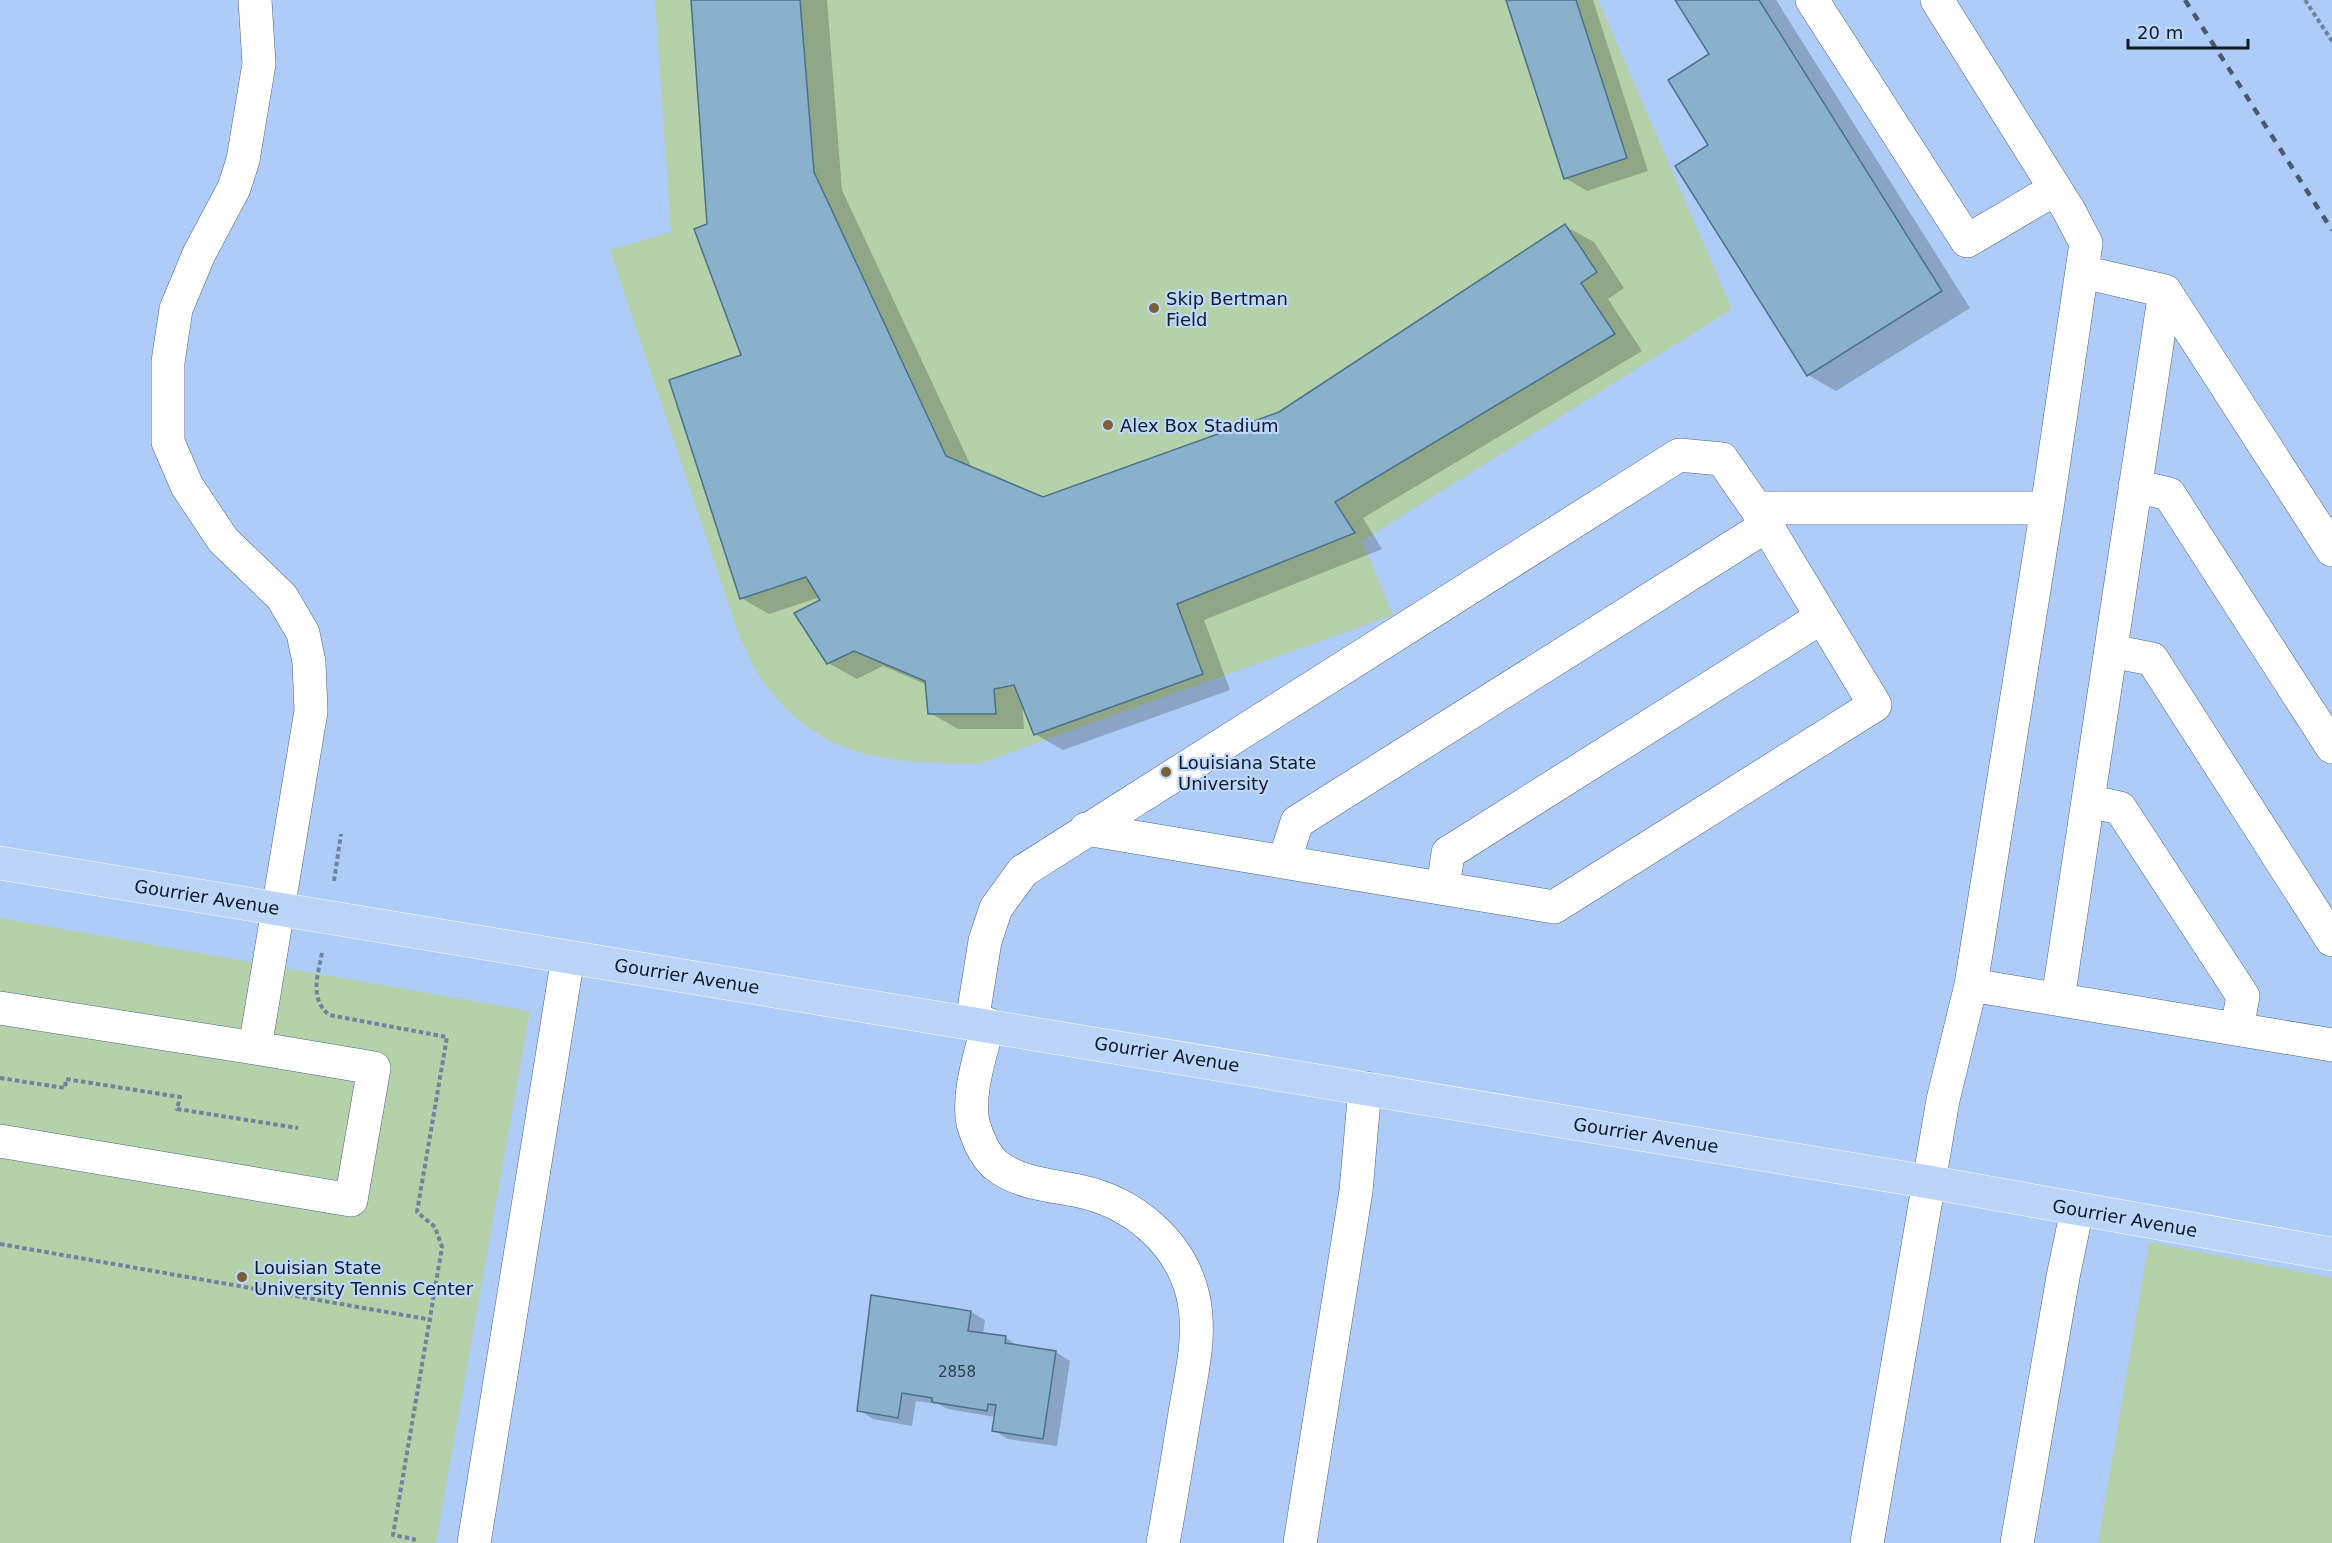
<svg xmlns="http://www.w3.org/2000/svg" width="2332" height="1543" font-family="'DejaVu Sans',sans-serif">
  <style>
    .built { fill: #aeccf7 }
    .green { fill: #b4d1a9 }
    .shadow { fill: #0003 }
    .building { fill: #89b1cc; stroke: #4b718a; stroke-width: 1.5 }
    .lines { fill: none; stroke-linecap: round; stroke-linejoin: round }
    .minor-casing { stroke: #4e6484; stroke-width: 34 }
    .major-casing { stroke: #fff; stroke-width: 34 }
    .path { stroke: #70839d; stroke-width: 4; stroke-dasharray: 4.5 3; stroke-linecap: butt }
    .minor { stroke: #fff; stroke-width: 33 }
    .major { stroke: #bcd4f7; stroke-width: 33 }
    .rail { stroke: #4b596f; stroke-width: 4.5; stroke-dasharray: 8 8; stroke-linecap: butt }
    .poi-dot { fill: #7c6033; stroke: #bed8fd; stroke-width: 2 }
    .labels { text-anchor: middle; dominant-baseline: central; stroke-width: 4.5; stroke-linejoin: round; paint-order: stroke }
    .number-label { font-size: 15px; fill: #2e3f50 }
    .poi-label { font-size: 18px; fill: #101926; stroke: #bed8fd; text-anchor: start }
    .street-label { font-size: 18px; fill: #101926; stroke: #bed8fd }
  </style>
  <rect width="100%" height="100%" fill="#bed8fd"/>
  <path class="built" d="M0,0h2332v1543h-2332z"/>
  <path class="green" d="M655,0h943l134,309 -370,232 31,74 -415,149c-91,-2 -155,-3 -214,-81 -10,-13 -16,-31 -24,-45l-130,-388 61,-18z
    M0,918l530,93 -94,532h-436z
    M2149,1242l183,36v265h-234z"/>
  <path class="shadow" d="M692,0h135l15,190 130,278 71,31 237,-85 285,-188 29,16 30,46 -16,11 34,52 -279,167 19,31 -178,71 26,70 -167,60 -28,-16 -13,-32 2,27h-66l-28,-16 -3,-28 -44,-19 -26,13 -29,-16 -8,-66 -51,17 -28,-16 2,-242 -34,-131z
    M1508,0h85l55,171 -61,20 -22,-13z
    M1677,0h99l194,308 -134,83 -28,-16 -97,-229v-91z
    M971,1312l14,8 -2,14 23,4 14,9 36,5 14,9 -13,85 -49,-7 -15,-9 2,-13 -47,-8 -10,-5 -22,-3 -4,25 -39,-7 -14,-9z"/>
  <path class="building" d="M691,0h109l14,172 132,284 97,41 236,-85 286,-188 32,48 -16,11 34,51 -280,168 20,31 -178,71 26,70 -169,61 -20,-50 -20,4 2,25h-68l-3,-33 -71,-30 -27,13 -33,-51 26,-13 -14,-23 -66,22 -71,-219 72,-25 -47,-126 13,-5z
    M1506,0h70l51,158 -63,21z
    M1675,0h84l183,291 -135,85 -132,-210 33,-21 -40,-65 41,-26z
    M871,1295l100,16 -3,20 38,5 -1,7 51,8 -13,88 -51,-8 4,-26 -8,-1 -1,7 -55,-9v-4l-30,-5 -4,25 -41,-7z"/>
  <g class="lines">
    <defs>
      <path id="minor" d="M1812,0l155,241 88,-52
        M2083,272l82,19 167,259
        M2135,486l34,8 163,253
        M2111,651l41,8 180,281
        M2088,801l32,7 123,188 -6,33
        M1086,829l468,78 321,-202 -119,-197
        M1284,862l13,-40 469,-296
        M1443,888l5,-35 374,-236
        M1971,985l361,60
        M2058,999l107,-708
        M0,1008l255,40 56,-337 -2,-49 -6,-29 -21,-36 -59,-57 -36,-54 -19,-44v-80l8,-53 23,-55 35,-66 9,-28 16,-96 -4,-64
        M972,1022l13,-81 11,-33 27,-37 656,-416 43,4 34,49h291l39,-265 -18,-34 -131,-209
        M988,1024c-7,30 -21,68 -15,99 4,14 12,34 24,43 23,18 55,19 82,25 53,11 101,50 114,105 9,39 -2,79 -8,117 -7,43 -14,87 -22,130
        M0,1141l351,59 23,-132 -119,-20
        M474,1543l94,-586
        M1300,1543l56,-352 9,-103
        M1867,1543l76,-443 28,-115 76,-477
        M2017,1543l46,-266 14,-67"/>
      <path id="major" d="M0,863l1929,319 403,72"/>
    </defs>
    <use href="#minor" class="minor-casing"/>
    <use href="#major" class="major-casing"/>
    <path class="path" d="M2305,0l27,41
      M334,881l7,-47
      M322,953c-4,22 -13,45 7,62l118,22 -30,175 18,15 7,20 -49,288 21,4 -1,4
      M0,1078l65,10 1,-9 114,18 -3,12 121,19
      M0,1244l432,76"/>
    <use href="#minor" class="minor"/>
    <use href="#major" class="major"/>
    <path class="rail" d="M2185,0l147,230"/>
  </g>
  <g class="poi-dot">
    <circle cx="1154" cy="308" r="6"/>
    <circle cx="1108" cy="425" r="6"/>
    <circle cx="1166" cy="772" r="6"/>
    <circle cx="242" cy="1277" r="6"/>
  </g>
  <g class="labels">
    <g class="number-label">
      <text x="957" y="1372">2858</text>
    </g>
    <g class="poi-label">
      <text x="1166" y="298">Skip Bertman<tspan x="1166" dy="21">Field</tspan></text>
      <text x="1120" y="425">Alex Box Stadium</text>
      <text x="1178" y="762">Louisiana State<tspan x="1178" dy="21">University</tspan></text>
      <text x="254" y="1267">Louisian State<tspan x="254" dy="21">University Tennis Center</tspan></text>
    </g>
    <g class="street-label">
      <text transform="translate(207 897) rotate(9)">Gourrier Avenue</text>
      <text transform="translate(687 976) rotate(9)">Gourrier Avenue</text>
      <text transform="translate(1167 1054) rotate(9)">Gourrier Avenue</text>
      <text transform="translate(1646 1135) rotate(9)">Gourrier Avenue</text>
      <text transform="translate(2125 1218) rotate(10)">Gourrier Avenue</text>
    </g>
  </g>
  <path d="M2128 39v9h120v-9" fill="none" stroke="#101926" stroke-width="3"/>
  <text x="2137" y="39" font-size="18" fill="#101926" stroke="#bed8fd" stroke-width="4.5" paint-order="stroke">20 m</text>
</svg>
